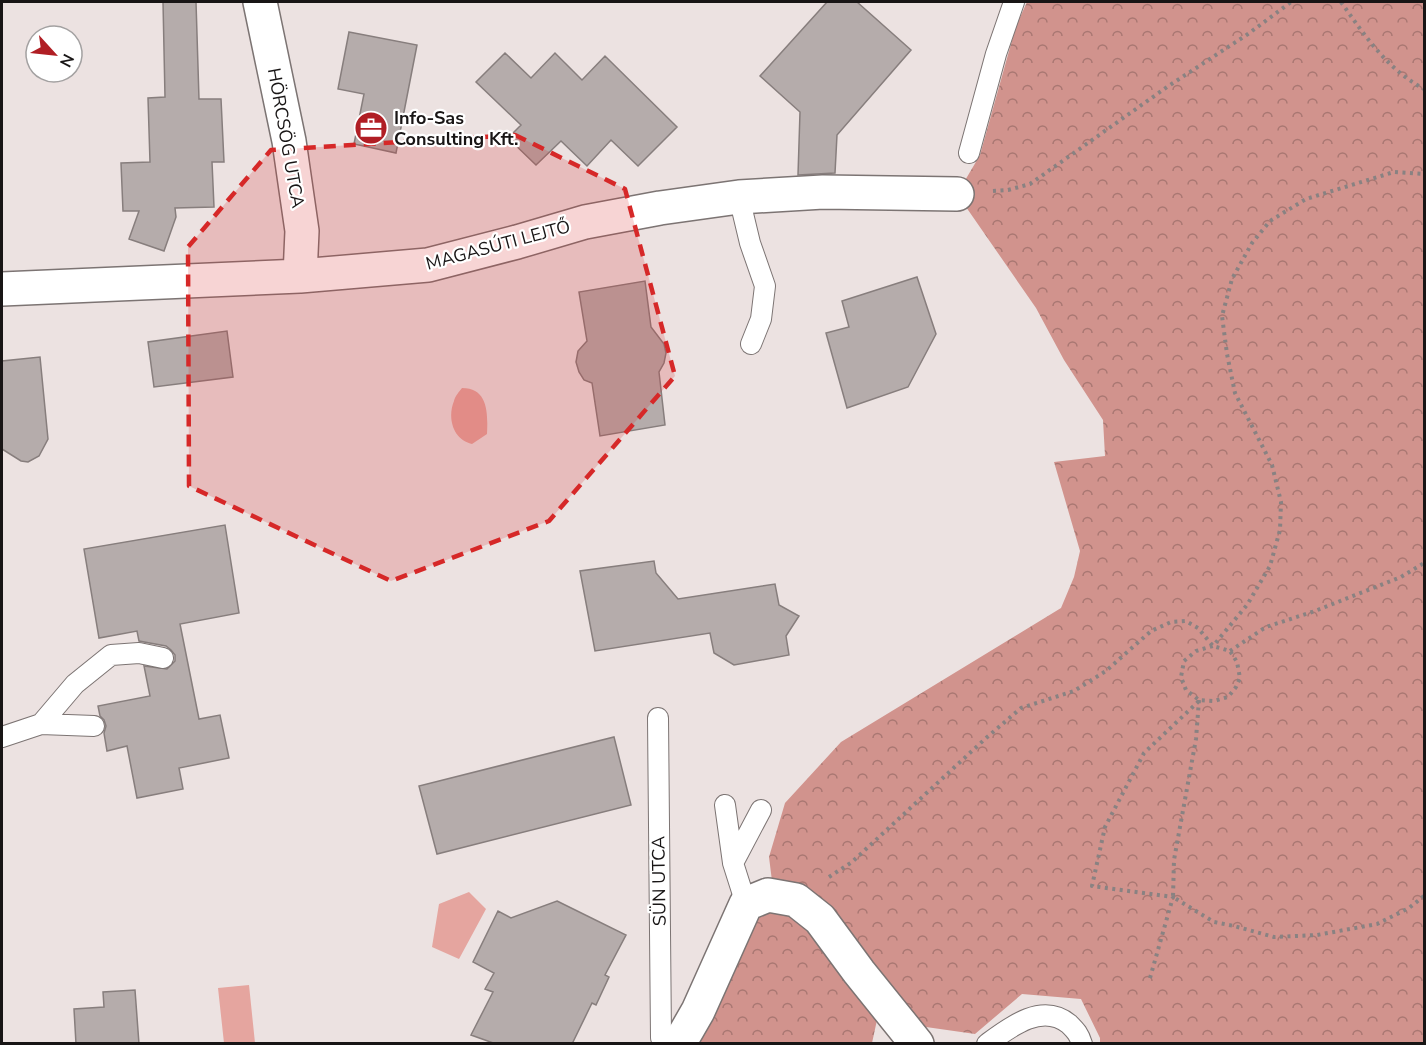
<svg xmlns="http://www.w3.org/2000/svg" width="1426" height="1045" font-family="'Nunito Sans',sans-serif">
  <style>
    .forest { fill: url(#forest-crowns) }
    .water { fill: #e5a59f }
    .building { fill: #b5acab; stroke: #877e7d; stroke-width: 1.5 }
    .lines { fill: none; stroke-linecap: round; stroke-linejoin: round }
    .service-casing { stroke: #7c7473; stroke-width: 22 }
    .minor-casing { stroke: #7c7473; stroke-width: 36 }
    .path { stroke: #898282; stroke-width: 4; stroke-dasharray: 3 4.5; stroke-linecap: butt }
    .service { stroke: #fff; stroke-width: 20 }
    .minor { stroke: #fff; stroke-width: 33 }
    .marked { fill: #d62828; fill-opacity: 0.2; stroke: #d62828; stroke-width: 4.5; stroke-dasharray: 12 8; stroke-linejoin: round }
    .labels { text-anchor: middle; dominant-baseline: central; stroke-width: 4.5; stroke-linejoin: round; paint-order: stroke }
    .poi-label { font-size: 18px; font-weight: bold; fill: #181515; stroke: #fff; text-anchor: start }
    .street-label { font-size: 18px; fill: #181515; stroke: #fff }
  </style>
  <defs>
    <pattern id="forest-crowns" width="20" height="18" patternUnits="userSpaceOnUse" patternTransform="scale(1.5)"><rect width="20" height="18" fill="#d1938d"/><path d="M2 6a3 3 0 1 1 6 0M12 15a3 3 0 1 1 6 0" fill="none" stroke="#a97772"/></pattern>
  </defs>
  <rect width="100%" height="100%" fill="#ece2e1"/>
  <path class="forest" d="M1027,2h397v1041h-324v-5l-19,-39 -59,-5 -47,40 -98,-14 -5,23 -193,1 93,-163 -3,-24 16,-54 56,-61 220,-134 13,-31 6,-26 -26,-89 51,-6 -2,-36 -39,-60 -28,-52 -79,-114 23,-39 36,-129z"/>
  <path class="water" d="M462,388c26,0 26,25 25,46l-15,10c-19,-4 -25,-26 -18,-43 1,-5 5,-9 8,-13z
    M469,892l17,17 -27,50 -27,-12 7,-43z
    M249,985l6,58h-31l-6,-55z"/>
  <path class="building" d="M163,2h33l3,97h22l3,63h-12l2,45 -39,1 1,9 -12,34 -35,-12 10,-28h-16l-2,-48 29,-1 -2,-64 17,-1z
    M827,2h30l54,48 -74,85 -2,38 -37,2 2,-63 -40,-36z
    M349,32l68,13 -21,108 -42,-9 10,-50 -26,-5z
    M505,53l26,25 24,-25 27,27 23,-24 72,71 -39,39 -27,-26 -24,26 -26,-25 -25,24 -28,-27 13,-13 -45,-43z
    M917,277l19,57 -28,53 -61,21 -21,-75 23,-6 -7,-26z
    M645,281l6,46 13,17 2,9 -2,10 -5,9 6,53 -65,11 -8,-53 -8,-3 -5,-8 -3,-10 2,-11 9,-10 -8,-49z
    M227,331l6,46 -79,10 -6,-45z
    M40,357l8,82 -9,17 -11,6 -7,-1 -19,-12v-88z
    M225,525l14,88 -59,11 19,95 21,-4 9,43 -50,10 4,21 -46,9 -10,-52 -20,5 -3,-18 2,-7 -2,-6 -4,-4 -2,-10 52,-10 -6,-30 23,3 8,-8v-6l-4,-5 -5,-4 -27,-5 -2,-10 -38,7 -15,-89z
    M654,561l2,12 22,26 97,-15 4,21 20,11 -13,20 3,19 -55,10 -20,-12 -4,-20 -115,18 -15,-80z
    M614,737l17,68 -194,49 -18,-68z
    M557,901l69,34 -21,40 4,2 -13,28 -4,-2 -20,41h-76l-25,-9 22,-43 -8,-3 9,-16 -21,-11 25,-51 13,7z
    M135,990l4,54h-63l-2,-35 30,-2 -1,-15z"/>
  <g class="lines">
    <defs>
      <path id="service" d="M969,153l27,-99 18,-52
        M739,197l11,46 15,43 -4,33 -10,25
        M658,718l3,320 3,6
        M41,724l34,-40 36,-29 28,-2 24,5
        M2,737l39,-13 53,2
        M725,805l8,58 13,41
        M733,863l28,-53
        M987,1044c23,-17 55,-42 82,-20 7,7 10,10 13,20"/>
      <path id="minor" d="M260,2l29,139 13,90 -2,45
        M2,289l298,-13 128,-11 89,-23 68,-20 75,-14 79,-11 84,-5 134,2
        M679,1044l19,-33 48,-107 22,-9 28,5 24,19 39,53 58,72"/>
    </defs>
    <use href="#service" class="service-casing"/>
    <use href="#minor" class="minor-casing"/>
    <path class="path" d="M1341,2c24,34 46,67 83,87
      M993,191l15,-1 22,-6 137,-97 81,-53 43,-32
      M1230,651l36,-24 49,-16 86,-34 23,-14
      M1199,700l-3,39 -22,121 -1,37 41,25 20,4 40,11 43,-2 60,-11 32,-16 15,-12
      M829,877l23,-15 133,-123 36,-31 53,-17 32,-20 45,-40 20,-9 15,-1 12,7 15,18 17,5 7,11 3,16 -4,9 -8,10 -14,4 -15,-1 -13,-10 -5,-13 3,-16 12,-10 17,-5 34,-41 23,-39 10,-36 1,-28 -9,-37 -37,-72 -8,-39 -5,-38 10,-37 20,-36 18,-22 36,-22 88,-27 30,2
      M1150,978l23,-81 -81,-11 13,-59 39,-74 55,-52"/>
    <use href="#service" class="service"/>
    <use href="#minor" class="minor"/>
  </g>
  <path class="marked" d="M515,135l110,54 50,187 -126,145 -158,60 -202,-95 -1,-239 83,-97z"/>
  <defs>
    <symbol id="office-disc" viewBox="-11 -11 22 22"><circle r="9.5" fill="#b01e24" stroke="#fff"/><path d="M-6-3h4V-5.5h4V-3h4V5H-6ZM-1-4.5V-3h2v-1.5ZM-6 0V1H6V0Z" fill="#fff"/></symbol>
  </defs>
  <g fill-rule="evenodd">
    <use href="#office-disc" x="352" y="109" width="38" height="38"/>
  </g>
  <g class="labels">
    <g class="poi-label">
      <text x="394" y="118">Info-Sas<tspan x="394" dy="21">Consulting Kft.</tspan></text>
    </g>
    <g class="street-label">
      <text transform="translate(286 138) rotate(80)">HÖRCSÖG UTCA</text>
      <text transform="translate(498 245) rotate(-15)">MAGASÚTI LEJTŐ</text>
      <text transform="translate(659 881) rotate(-91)">SÜN UTCA</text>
    </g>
  </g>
  <rect width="1426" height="1045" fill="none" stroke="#181515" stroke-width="6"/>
  <g transform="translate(54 54) rotate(117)"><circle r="28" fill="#ffffff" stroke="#a3a1a1" stroke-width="1.5"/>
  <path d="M0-4.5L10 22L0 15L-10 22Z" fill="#b01e24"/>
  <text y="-9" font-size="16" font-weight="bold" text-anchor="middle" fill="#181515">N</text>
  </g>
</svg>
